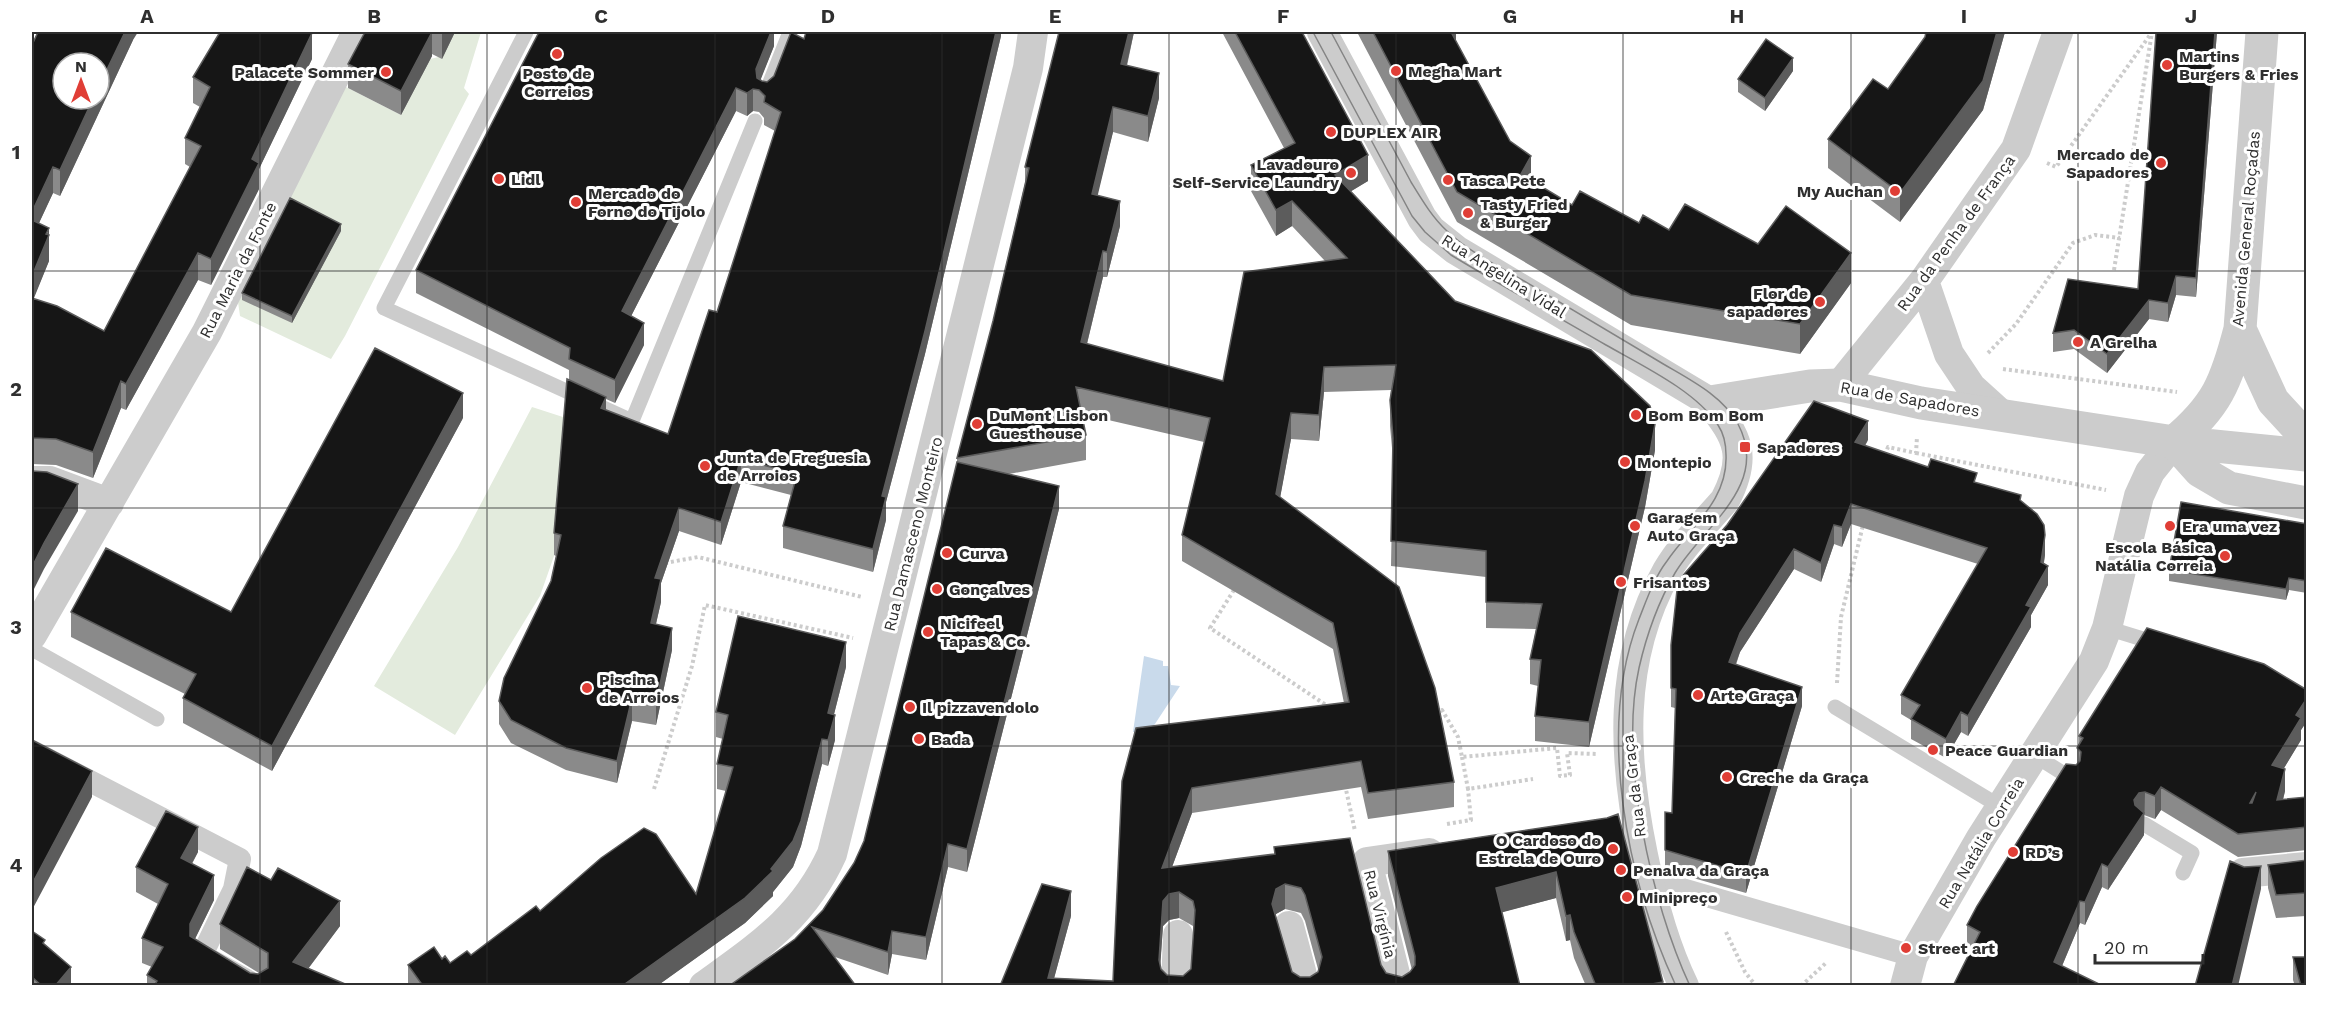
<svg xmlns="http://www.w3.org/2000/svg" width="2338" height="1017" font-family="'Work Sans',sans-serif">
  <style>
    .green { fill: #e3ebdd }
    .water { fill: #c9daeb }
    .lines { fill: none; stroke-linecap: round; stroke-linejoin: round }
    .path { stroke: #ccc; stroke-width: 4; stroke-dasharray: 3 3; stroke-linecap: butt }
    .service { stroke: #ccc; stroke-width: 15 }
    .pedestrian { stroke: #ccc; stroke-width: 22 }
    .minor { stroke: #ccc; stroke-width: 30 }
    .tertiary { stroke: #ccc; stroke-width: 33 }
    .tram { stroke: #848484; stroke-width: 1.5 }
    .wall { fill: #8a8a8a; fill-rule: evenodd }
    .shaded-wall { fill: #5c5c5c }
    .building { fill: #161616; stroke: #5c5c5c; stroke-width: 1.5; fill-rule: evenodd }
    .grid { fill: none; stroke: #2f2f2f; stroke-width: 1.5; stroke-opacity: 0.55 }
    .poi-dot { fill: #e03e36; stroke: #fff; stroke-width: 2 }
    .labels { text-anchor: middle; dominant-baseline: central; stroke-width: 6; stroke-linejoin: round; paint-order: stroke }
    .poi-label { font-size: 16px; font-weight: bold; fill: #2f2f2f; stroke: #fff; text-anchor: start }
    .street-label { font-size: 16px; fill: #2f2f2f; stroke: #fff }
    .neatline { fill: none; stroke: #2f2f2f; stroke-width: 2 }
    .grid-label { font-size: 20px; text-anchor: middle; font-weight: bold; fill: #2f2f2f }
  </style>
  <rect width="100%" height="100%" fill="#fff"/>
  <path class="green" d="M455,32h26l-17,56 5,6 -124,242 -14,23 -91,-43 -2,-14 104,-217 59,30 29,-56 13,-3z
    M532,407l34,11 -12,138 -14,40 -85,139 -81,-49 84,-139z"/>
  <path class="water" d="M1144,656l19,5v5h5l3,19 9,1 -31,47 -16,-1z"/>
  <g class="lines">
    <path class="path" d="M2047,163l9,4 94,-132
      M2114,270l38,-238
      M1988,353l28,-29 57,-81 22,-8 25,3
      M2003,369l174,23
      M1916,453l190,37
      M1885,455l3,-8 28,6 1,-16
      M665,563l33,-6 164,40
      M1234,590l-24,38 119,79
      M1837,683l4,-66 22,-92
      M1436,713l6,-3 16,27 4,20 95,-9 3,28 10,-1 -3,-22 30,1
      M1462,757l6,32 65,-10
      M1345,785l10,46
      M654,789l38,-123 13,-61 148,33
      M1447,824l24,-4 -3,-31
      M1726,932l19,40 11,14
      M1801,986l26,-24"/>
    <path class="service" d="M526,32l-142,276 248,113 123,-300
      M765,95l25,-63
      M2107,628l52,16
      M32,649l125,70
      M1835,707l166,100
      M2034,755l38,24
      M2144,824l48,29 -9,20"/>
    <path class="pedestrian" d="M32,751l208,108 -6,30 -32,66 55,31
      M1648,879l265,77"/>
    <path class="minor" d="M1322,32l100,186 9,12 25,20 254,152c28,36 38,54 15,98 -19,22 -43,45 -58,71 -50,89 -44,188 -24,284 9,45 21,90 41,131
      M1924,281l25,73 22,33 32,29
      M1840,385l84,-104 92,-132 42,-117
      M32,481h18l59,22
      M32,635l175,-303 150,-300
      M2243,873l63,-6
      M1289,926l16,60
      M704,986c55,-40 99,-68 128,-132l196,-786 5,-36
      M1176,986l2,-51
      M1398,986l-31,-124 62,-9
      M1905,986l8,-30 68,-118 113,-177 13,-33 32,-132 11,-24 24,-30"/>
    <path class="tertiary" d="M2240,329l33,72 33,36
      M1710,402l100,-16 30,-1 81,18 253,39 132,13
      M2174,442c43,-36 52,-59 66,-113l22,-297
      M2174,442l26,29 29,17 77,15"/>
    <path class="tram" d="M1313,32l99,184 13,16 26,23c51,31 104,60 155,90 35,20 90,46 112,80 6,9 8,20 8,30 2,46 -36,72 -59,106 -13,17 -20,38 -28,58 -43,110 -12,262 37,367
      M1331,32l80,150c11,18 21,35 36,49 22,21 51,35 77,50 43,26 87,52 131,78 29,18 66,34 83,65 33,62 -36,103 -63,149 -16,28 -29,64 -36,95 -20,91 12,234 51,318"/>
  </g>
  <path class="wall" d="M365,32h90l-13,27 -10,-5v2l-31,59 -53,-27v-24z
    M774,32v14l-14,34 2,1 5,1 7,-6 30,-37 2,-7h195v4l-76,318 -39,148v18l-13,52 -90,-24v-22l8,-31 -50,-13 -20,63 -42,-14 -18,52v19l-5,22 16,26 -16,75 -24,-4 -15,62 -51,-13 -55,-27 -12,-19v-23l52,-120 5,-25 -2,-1v-22l15,-153v-10l-153,-77v-23zM736,111l11,5 6,-5 6,1 5,6v7l11,6 -58,181 -49,122 -62,-23v-12l9,4 29,-58 -13,-29z
    M1059,32h75l-7,34 32,32 -11,44 -35,-10 -16,63 23,31 -13,51h-4l-16,67 136,37 102,-120 -33,-35 -16,10 -25,-45v-26l33,-17 -62,-116h80l66,149 -17,10 104,110 200,149 -10,57 -56,240 -54,-6v-25l3,-30 -8,-2v-25l6,-30 -50,-1v-51l-95,-11 2,-107 -3,-33v-26l1,-10 -67,2 -5,49 -28,-2 -11,58 174,285v25l-86,12 -7,-32 -169,26 -20,54 102,-12v-8l107,118 5,8 16,4 8,-5 2,-2 -24,-94v-25l219,-33 56,164v4h-77l-12,-28 -4,-18 -4,1 -10,-43 -54,14 18,74h-520l71,-70 -17,62 59,3 9,-200 222,-78 -11,-54 -151,-88v-26l22,-93 -122,-28 4,21v25l-77,14 50,35 -92,363 -19,-5 -22,93 -34,-6 -4,21 -53,-18 -40,-18 28,-29 31,-47 10,-22 93,-378v-5l36,-137 32,-138v-16zM1285,909l16,4 4,8 13,48v3l-8,5h-10l-8,-5 -16,-56v-2zM1179,918l14,8 1,4 -3,39 -8,7 -16,-1 -6,-6 -1,-3 3,-40 6,-6z
    M1357,32h99v9l75,139 41,25 97,25 89,14 93,39 -51,71 -169,-29 -174,-103z
    M1926,32h79l-22,78 -83,112 -72,-54v-29l60,-50 37,-52z
    M2156,32h61l-21,265 -20,-2 -8,27 -19,-3 -42,54 -33,-24 -21,3v-19l85,-44z
    M133,40l-73,156 -7,-3 -14,30 10,38 -16,38 71,32 86,-164 -5,-3v-26l15,-31 -7,-4v-26l119,-18 -53,110v20l-48,96 -13,-5 -72,130 -5,-2 -28,70 -37,-13 -24,-1v-419z
    M1793,71l-28,40 -27,-19v-13z
    M341,231l-49,92 -50,-23v-7z
    M463,418l-191,353 -89,-48v-25l2,-4 -114,-57v-25h160z
    M1868,440l-3,6 112,37 44,18 24,54 -1,8 4,22 -17,30v12l-63,109 -7,-4 -15,26 -35,-19v-19l-10,-6v-19l77,-131 -127,-40 -9,23 -8,-3 -13,38 -27,-13 -54,83 -4,13 66,41 -56,187 -81,-23v-58l7,1 3,-105 -4,-1v-62z
    M2307,524v69l-18,-3 -3,10 -117,-19v-11z
    M846,667l-12,47 1,26 -7,26 -6,-2 -21,82 -8,21 -20,25v4l-28,27 -88,63h-249v-21l34,-6 8,4 21,-8 69,-44 156,-17 30,-103 -9,-2v-25l6,-25 -7,-2v-25z
    M2307,690v31l-6,9v10l-17,28 1,23 -2,9 24,-3v53l-69,7 -77,-47 -6,9 -11,-4v20l-36,55 -6,-3 -17,38 -5,-2 -18,43 -91,-16 -4,-2v-23l110,-161v-16l2,-3v-9z
    M198,852l-6,12 22,36 -19,39 55,34 8,1 1,-1 -39,-24v-25l120,2 -32,43 37,17h-198v-11l5,-8 -10,-4v-25l16,-34 -22,-12v-25z
    M2307,860v126h-12l-2,-6v-23h13v-41l-30,2 -8,-30v-23z
    M32,931l13,14 26,41h-39z"/>
  <path class="shaded-wall" d="M125,32h13l-5,8 -73,156v-26l33,-71h6v-13z
    M432,32v24l-31,59v-24z
    M443,32h12l-13,27v-26z
    M771,32h3v14l-17,43 -1,-20z
    M996,32h5v4l-76,318 -39,148v18l-13,52v-23l9,-53z
    M1129,32h5l-13,58v-26z
    M1451,32h5v27z
    M1997,32h8l-22,78 -83,112v-29z
    M2215,32h2l-21,265v-19z
    M312,33v26l-53,110v20l-48,96v-26l41,-100z
    M1793,58v13l-28,40v-13z
    M1159,73v25l-11,44v-26z
    M736,88v23l-114,223v-23z
    M753,89v22l-6,5v-23z
    M1113,107v25l-21,87v-25z
    M1368,155v26l-33,20v-26z
    M1531,156v30l-10,-12z
    M53,167v26l-21,45v-26z
    M1120,201v25l-13,51v-25z
    M1292,201v25l-16,10v-26z
    M341,224v7l-49,92v-7z
    M49,228v33l-17,42v-27z
    M1103,251v26l-22,91v-26z
    M198,253v27l-72,130v-26z
    M1851,253v30l-51,71v-30z
    M2176,276v19l-8,27v-19z
    M2149,300v19l-42,54v-19z
    M644,323v22l-29,58v-23z
    M1324,367v25l-5,49v-26z
    M121,381v27l-28,70v-26z
    M463,393v25l-191,353v-25z
    M606,397v23l-5,-12z
    M1291,413v26l-15,81v-26z
    M1868,421v19l-13,22v-20z
    M1655,424v26l-10,57 -56,240v-25z
    M741,459v23l-20,63v-23z
    M78,484v27l-34,58 -12,24v-26l12,-24z
    M1059,486v23l-92,363v-23z
    M1851,504v20l-9,23v-20z
    M679,508v23l-18,52v19l-10,43v-22l4,-45z
    M1834,525v19l-13,38v-19z
    M2045,535v20l-4,23 7,-12v19l-17,30v12l-63,109v-20l73,-154z
    M1794,549v20l-54,83 -11,30v-20l11,-29z
    M2289,578v12l-3,10v-11z
    M672,628v22l-16,75v-22z
    M846,642v25l-18,71v-25z
    M1802,687v19l-56,187v-19z
    M632,698v23l-15,62v-22z
    M2307,698v23l-6,9v10l-29,48v-23l24,-50z
    M1961,712v20l-15,26v-19z
    M835,715v25l-7,26v-26z
    M822,739v25l-21,82 -8,21 -20,25v4l-28,27 -88,63h-35l149,-117z
    M2285,769v22l-8,32v-23z
    M92,771v26l-60,113v-26z
    M2161,787v23l-6,9v-23z
    M1192,788v25l-30,81v-26z
    M2145,792l-1,43 -36,55v-23l26,-67 5,-7z
    M198,827v25l-17,31v-25z
    M948,844v23l-22,93v-23z
    M2102,864v23l-17,38v-23z
    M2261,866v23l-23,97h-6z
    M1556,872v26l-60,16v-26z
    M214,875v25l-24,49v-25z
    M1285,884v25l-9,5 -4,16v-26l4,-15z
    M1071,891v25l-19,70 -4,-8z
    M1179,892v26l-10,2 -6,6 -4,59v-25l4,-59 6,-7z
    M340,901v25l-45,60 -2,-24z
    M2080,901v22l-26,62v-23z
    M1570,915v25l-4,1v-25z
    M892,931v23l-4,21v-23z
    M71,967v19h-16z"/>
  <path class="building" d="M38,32h87l-26,54v-23h-36v36h30l-33,71 -7,-3 -21,45v-167z
    M220,32h90l2,1 -60,126 7,4 -48,96 -13,-6 -72,131 -5,-3 -28,71 -37,-13 -24,-1v-140l25,8 47,25 97,-185 -16,-8 25,-51 -17,-10z
    M365,32h67l-31,59 -53,-27z
    M539,32h232l-15,37 1,9 5,3 5,1 7,-6 17,-44 13,7 2,-7h118l5,1 -1,-1h68l-71,299 -43,165 4,1 -13,52 -90,-23 14,-52 -56,-15 -20,63 -42,-14 -24,70 6,1 -10,44 21,5 -16,75 -24,-5 -15,63 -51,-13 -55,-28 -12,-19 5,-23 47,-97 10,-46 -7,-2 13,-154 39,18 -5,11 67,26 41,-124 8,2 64,-200 -17,-10 1,-6 -6,-6 -6,-1 -6,4 -11,-5 -114,223 22,12 -29,57 -46,-21 1,-11 -154,-78z
    M1059,32h70l-8,32 38,9 -11,43 -35,-9 -21,87 28,7 -13,51 -4,-1 -22,91 142,39 21,-109 103,-14 -55,-57 -16,9 -25,-45 44,-22 -60,-111h67l66,123 -33,20 120,126 136,49 59,56 5,18 -10,57 -56,241 -54,-6 6,-56 -11,-1 12,-55 -56,-2v-51l-95,-10 2,-103 -3,-38 6,-35 -72,2 -5,48 -28,-2 -15,81 123,93 36,101 19,94 -86,11 -7,-32 -169,27 -30,80 113,-14 -1,-7 76,-9 31,127 5,8 16,4 8,-5 5,-7v-9l-27,-105 219,-33 11,-4 45,168 -22,4h-45l-22,-54 -4,-17 -4,1 -10,-44 -60,16 24,98h-520l42,-102 29,7 -23,87 65,3 9,-200 14,-53 213,-26 -16,-79 -151,-88 28,-117 -134,-31 10,48 -129,23 36,-137 36,-153 -4,-1zM1285,884l16,4 4,7 17,62 -4,15 -8,5h-10l-8,-5 -20,-68 4,-15zM1179,892l14,9 2,9 -4,59 -8,7 -16,-1 -6,-6 -2,-9 4,-59 6,-7z
    M1373,32h78l59,109 21,15 -10,18 51,31 8,-14 59,32 4,-8 26,15 16,-26 73,40 28,-38 65,47 -51,71 -169,-29 -174,-103z
    M1926,32h71l-14,49 -83,112 -72,-54 45,-60 15,10 37,-52z
    M2156,32h59l-19,246 -20,-2 -8,27 -19,-3 -42,54 -33,-24 -21,3 15,-54 70,10z
    M1766,39l27,19 -28,40 -27,-19z
    M290,198l51,26 -49,92 -50,-23z
    M32,220l17,8 -3,6 3,1 -17,41z
    M375,348l88,45 -191,353 -89,-48 13,-24 -125,-62 35,-64 125,64z
    M1814,401l54,20 -13,21 73,25 3,-8 46,14 -3,9 47,13 -1,5 17,14 7,11 1,10 -4,27 7,4 -22,39 5,2 -63,109 -7,-4 -15,27 -35,-20 9,-14 -19,-10 86,-147 -136,-44 -9,23 -8,-2 -13,38 -27,-14 -54,84 -11,29 73,25 -56,187 -81,-24v-38l7,1 4,-124 -5,-1v-43l7,-64 49,-56z
    M957,462l102,24 -92,363 -19,-5 -22,93 -34,-6 -4,21 -76,-25 44,59h-127l66,-47 28,-29 31,-47 10,-22z
    M32,471l15,1 31,12 -34,59 -12,24z
    M2181,502l126,22v57l-18,-3 -3,11 -117,-19z
    M738,616l108,26 -18,71 7,2 -7,25 -6,-1 -21,82 -8,20 -22,28 2,2 -28,27 -123,88h-199l-15,-21 26,-18 8,12 3,-3 5,7 17,-12 4,4 65,-49 4,5 61,-53 43,-30 12,6 40,60 37,-127 -16,-3 11,-49 -12,-3z
    M2147,628l117,36 43,26v8l-11,17 5,3 -29,47 13,4 -8,31 30,-3v30l-69,7 -77,-47 -6,9 -10,-4 -6,1 -5,7 1,5 9,8 -36,54 -6,-3 -17,38 -5,-1 -26,61 49,24h-150l27,-54 -13,-7 10,-19 89,-142 10,1 4,-4 1,-9 -4,-4 6,-10 -4,-2zM2256,792l-4,11h-2z
    M32,740l60,31 -60,113z
    M166,811l32,16 -17,31 33,17 -24,49v12l60,37 8,1 10,-6v-15l-48,-29 27,-57 24,13 7,-12 62,33 -47,61 52,22 -1,2h-190l3,-5 -10,-6 16,-28 -21,-9 26,-54 -32,-17z
    M2307,860v126h-6l-8,-29h13v-64l-30,2 -8,-30z
    M2230,861l14,6 17,-1 -29,120h-37z
    M32,931l13,9 -2,3 28,24 -16,19h-13l-10,-9z"/>
  <path class="grid" d="M260,32v954M487,32v954M715,32v954M942,32v954M1169,32v954M1396,32v954M1623,32v954M1851,32v954M2078,32v954M32,271h2274M32,508h2274M32,746h2274"/>
  <g class="poi-dot">
    <circle cx="557" cy="54" r="6"/>
    <circle cx="2167" cy="65" r="6"/>
    <circle cx="1396" cy="71" r="6"/>
    <circle cx="386" cy="72" r="6"/>
    <circle cx="1331" cy="132" r="6"/>
    <circle cx="2161" cy="163" r="6"/>
    <circle cx="1351" cy="173" r="6"/>
    <circle cx="499" cy="179" r="6"/>
    <circle cx="1448" cy="180" r="6"/>
    <circle cx="1895" cy="191" r="6"/>
    <circle cx="576" cy="202" r="6"/>
    <circle cx="1468" cy="213" r="6"/>
    <circle cx="1820" cy="302" r="6"/>
    <circle cx="2078" cy="342" r="6"/>
    <circle cx="1636" cy="415" r="6"/>
    <circle cx="977" cy="424" r="6"/>
    <rect x="1739" y="441" width="12" height="12" rx="3"/>
    <circle cx="1625" cy="462" r="6"/>
    <circle cx="705" cy="466" r="6"/>
    <circle cx="1635" cy="526" r="6"/>
    <circle cx="2170" cy="526" r="6"/>
    <circle cx="947" cy="553" r="6"/>
    <circle cx="2225" cy="556" r="6"/>
    <circle cx="1621" cy="582" r="6"/>
    <circle cx="937" cy="589" r="6"/>
    <circle cx="928" cy="632" r="6"/>
    <circle cx="587" cy="688" r="6"/>
    <circle cx="1698" cy="695" r="6"/>
    <circle cx="910" cy="707" r="6"/>
    <circle cx="919" cy="739" r="6"/>
    <circle cx="1933" cy="750" r="6"/>
    <circle cx="1727" cy="777" r="6"/>
    <circle cx="1613" cy="849" r="6"/>
    <circle cx="2013" cy="852" r="6"/>
    <circle cx="1621" cy="870" r="6"/>
    <circle cx="1627" cy="897" r="6"/>
    <circle cx="1906" cy="948" r="6"/>
  </g>
  <g class="labels">
    <g class="poi-label">
      <text x="2179" y="56">Martins<tspan x="2179" dy="18">Burgers &amp; Fries</tspan></text>
      <text x="1408" y="71">Megha Mart</text>
      <text x="374" y="72" text-anchor="end">Palacete Sommer</text>
      <text x="557" y="73" text-anchor="middle">Posto de<tspan x="557" dy="18">Correios</tspan></text>
      <text x="1343" y="132">DUPLEX AIR</text>
      <text x="2149" y="154" text-anchor="end">Mercado de<tspan x="2149" dy="18">Sapadores</tspan></text>
      <text x="1339" y="164" text-anchor="end">Lavadouro<tspan x="1339" dy="18">Self-Service Laundry</tspan></text>
      <text x="511" y="179">Lidl</text>
      <text x="1460" y="180">Tasca Pete</text>
      <text x="1883" y="191" text-anchor="end">My Auchan</text>
      <text x="588" y="193">Mercado do<tspan x="588" dy="18">Forno do Tijolo</tspan></text>
      <text x="1480" y="204">Tasty Fried<tspan x="1480" dy="18">&amp; Burger</tspan></text>
      <text x="1808" y="293" text-anchor="end">Flor de<tspan x="1808" dy="18">sapadores</tspan></text>
      <text x="2090" y="342">A Grelha</text>
      <text x="989" y="415">DuMont Lisbon<tspan x="989" dy="18">Guesthouse</tspan></text>
      <text x="1648" y="415">Bom Bom Bom</text>
      <text x="1757" y="447">Sapadores</text>
      <text x="717" y="457">Junta de Freguesia<tspan x="717" dy="18">de Arroios</tspan></text>
      <text x="1637" y="462">Montepio</text>
      <text x="1647" y="517">Garagem<tspan x="1647" dy="18">Auto Graça</tspan></text>
      <text x="2182" y="526">Era uma vez</text>
      <text x="2213" y="547" text-anchor="end">Escola Básica<tspan x="2213" dy="18">Natália Correia</tspan></text>
      <text x="959" y="553">Curva</text>
      <text x="1633" y="582">Frisantos</text>
      <text x="949" y="589">Gonçalves</text>
      <text x="940" y="623">Nicifeel<tspan x="940" dy="18">Tapas &amp; Co.</tspan></text>
      <text x="599" y="679">Piscina<tspan x="599" dy="18">de Arroios</tspan></text>
      <text x="1710" y="695">Arte Graça</text>
      <text x="922" y="707">Il pizzavendolo</text>
      <text x="931" y="739">Bada</text>
      <text x="1945" y="750">Peace Guardian</text>
      <text x="1739" y="777">Creche da Graça</text>
      <text x="1601" y="840" text-anchor="end">O Cardoso do<tspan x="1601" dy="18">Estrela de Ouro</tspan></text>
      <text x="2025" y="852">RD’s</text>
      <text x="1633" y="870">Penalva da Graça</text>
      <text x="1639" y="897">Minipreço</text>
      <text x="1918" y="948">Street art</text>
    </g>
    <g class="street-label">
      <text transform="translate(2246 229) rotate(-85)">Avenida General Roçadas</text>
      <text transform="translate(1956 233) rotate(-54)">Rua da Penha de França</text>
      <text transform="translate(238 270) rotate(-63)">Rua Maria da Fonte</text>
      <text transform="translate(1504 276) rotate(32)">Rua Angelina Vidal</text>
      <text transform="translate(1910 399) rotate(10)">Rua de Sapadores</text>
      <text transform="translate(913 534) rotate(-76)">Rua Damasceno Monteiro</text>
      <text transform="translate(1634 786) rotate(-97)">Rua da Graça</text>
      <text transform="translate(1981 843) rotate(-59)">Rua Natália Correia</text>
      <text transform="translate(1380 914) rotate(76)">Rua Virgínia</text>
    </g>
  </g>
  <rect width="2338" height="1017" fill="none" stroke="#ffffff" stroke-width="66"/>
  <g transform="translate(81 81)"><circle r="28" fill="#ffffff" stroke="#acacac" stroke-width="1.5"/>
  <path d="M0-4.5L10 22L0 15L-10 22Z" fill="#e03e36"/>
  <text y="-9" font-size="16" font-weight="bold" text-anchor="middle" fill="#2f2f2f">N</text>
  </g>
  <path d="M2095 954v9h108v-9" fill="none" stroke="#2f2f2f" stroke-width="3"/>
  <text x="2104" y="954" font-size="18" fill="#2f2f2f" stroke="#ffffff" stroke-width="4.5" paint-order="stroke">20 m</text>
  <rect x="33" y="33" width="2272" height="951" class="neatline"/>
  <g class="grid-label">
    <text x="147" y="23">A</text>
    <text x="374" y="23">B</text>
    <text x="601" y="23">C</text>
    <text x="828" y="23">D</text>
    <text x="1055" y="23">E</text>
    <text x="1283" y="23">F</text>
    <text x="1510" y="23">G</text>
    <text x="1737" y="23">H</text>
    <text x="1964" y="23">I</text>
    <text x="2191" y="23">J</text>
    <text x="16" y="159">1</text>
    <text x="16" y="396">2</text>
    <text x="16" y="634">3</text>
    <text x="16" y="872">4</text>
  </g>
</svg>
